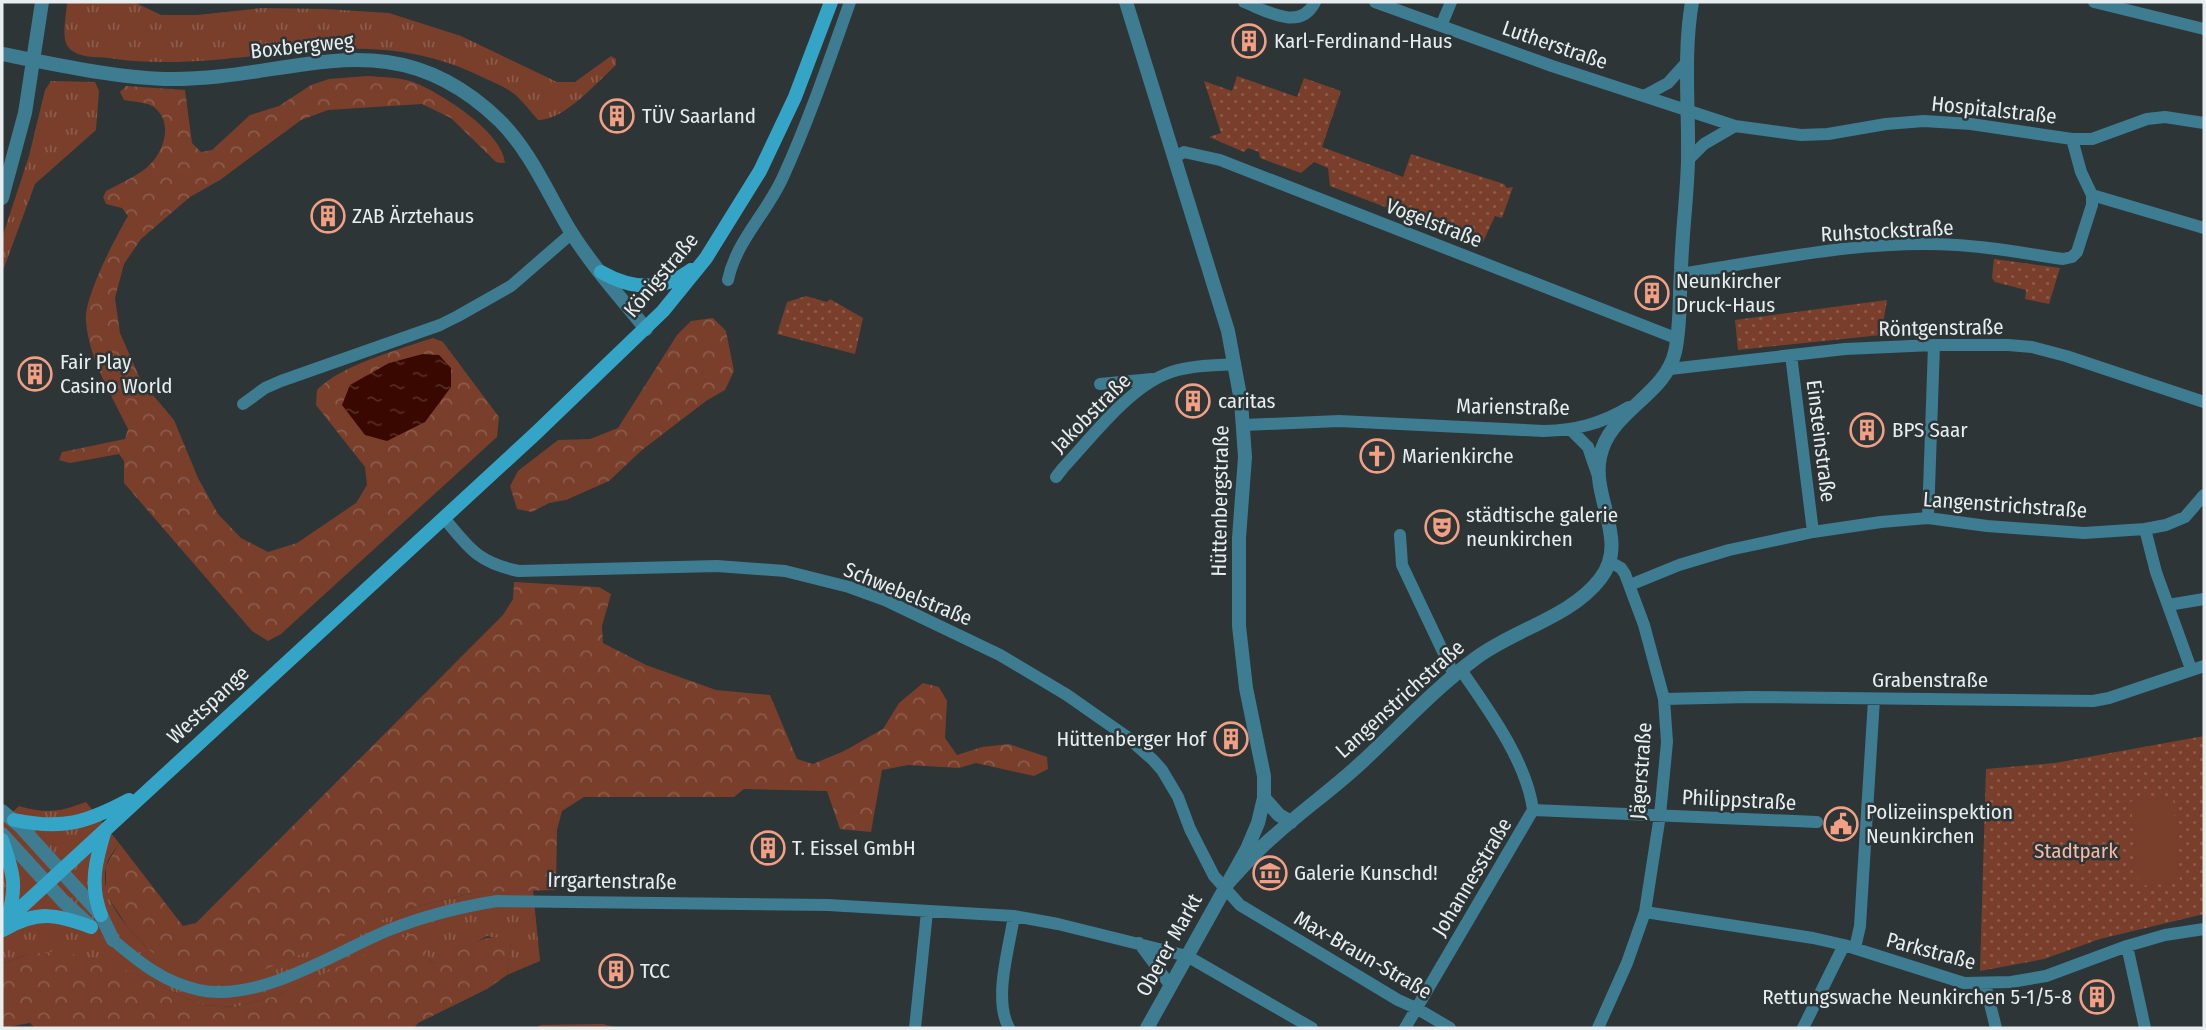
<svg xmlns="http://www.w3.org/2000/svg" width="2206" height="1030" font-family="'Fira Sans Condensed',sans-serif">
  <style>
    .grass { fill: url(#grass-tufts) }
    .forest { fill: url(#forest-crowns) }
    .park { fill: url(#park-dots) }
    .pitch { fill: #793f2b }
    .water { fill: url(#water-ripples) }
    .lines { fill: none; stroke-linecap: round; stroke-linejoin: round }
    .minor { stroke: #3d7c91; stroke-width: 12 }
    .tertiary { stroke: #3d7c91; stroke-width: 14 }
    .secondary { stroke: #34a5c6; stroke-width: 14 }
    .labels { text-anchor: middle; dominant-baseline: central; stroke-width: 5; stroke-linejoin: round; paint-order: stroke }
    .poi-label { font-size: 21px; fill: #e8edef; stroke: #2d3537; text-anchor: start }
    .street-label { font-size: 21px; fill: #e8edef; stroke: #2d3537 }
    .park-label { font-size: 21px; fill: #f7b8a4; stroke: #2d3537 }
  </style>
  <defs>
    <pattern id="grass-tufts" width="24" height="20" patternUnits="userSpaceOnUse" patternTransform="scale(1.75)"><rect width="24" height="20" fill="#793f2b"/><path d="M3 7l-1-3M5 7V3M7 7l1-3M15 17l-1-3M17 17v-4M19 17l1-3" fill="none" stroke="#8c5b4a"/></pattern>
    <pattern id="forest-crowns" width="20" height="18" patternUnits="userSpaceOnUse" patternTransform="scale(1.75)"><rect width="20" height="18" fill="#793f2b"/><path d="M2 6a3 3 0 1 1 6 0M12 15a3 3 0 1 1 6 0" fill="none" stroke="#8c5b4a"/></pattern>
    <pattern id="park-dots" width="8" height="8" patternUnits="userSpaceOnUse" patternTransform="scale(1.75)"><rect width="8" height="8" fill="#793f2b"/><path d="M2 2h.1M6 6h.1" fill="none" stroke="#8c5b4a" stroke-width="1.8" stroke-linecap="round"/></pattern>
    <pattern id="water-ripples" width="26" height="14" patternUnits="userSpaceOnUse" patternTransform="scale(1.75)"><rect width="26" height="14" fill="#390800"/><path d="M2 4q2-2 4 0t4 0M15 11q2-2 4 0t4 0" fill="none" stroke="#562c26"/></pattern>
  </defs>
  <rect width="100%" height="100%" fill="#2d3537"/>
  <path class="grass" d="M67,2h67l27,13h36l65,-7 64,1 63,4 72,23 96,46h18l36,-26 5,3v6c-18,16 -52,56 -78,55 -8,-9 -16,-20 -25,-27 -9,-7 -23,-12 -33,-17 -123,-61 -244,2 -371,-18 -12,-1 -31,0 -40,-10 -9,-9 -2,-34 -2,-46z
    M51,81l44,1 4,9 -3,39 -61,54 -33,89v-35l27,-82 16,-66z
    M86,802l33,41c-4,7 -12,16 -13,24 -7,33 21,59 41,81l199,-14 64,-26 67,-16 56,-2 7,71 -33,14 4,-33 -24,-6 -43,25 -13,2 -5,-11 -91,17 -60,27 -39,11 -35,-2 -67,-32 -106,-19 -26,10v-142l17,-16c28,8 40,6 67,-4z"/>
  <path class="forest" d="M367,76c13,1 30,1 43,5 29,10 93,51 95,82l-9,-1 -45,-44 -29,-14 -94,6 -27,10 -81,60 -30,17 -49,42 -17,25 -9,34 5,35 21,48 33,39 24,58 20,36 23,24 27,14 29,-9 59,-40 11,-18 -2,-18 -49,-62 1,-15c24,-25 83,-41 116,-52l10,4 56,75 -2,20 -216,197 -13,7 -16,-10 -128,-148v-22l-5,-7 -49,9 -11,-3 3,-8 63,-13 3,-10c-16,-33 -39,-70 -42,-107 -3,-23 29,-84 42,-106l-6,-8 -16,-4 -3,-7 3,-6c13,-7 27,-13 39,-22 17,-13 30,-44 10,-61 -6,-6 -22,-6 -31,-8l-4,-8 6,-6 59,4 7,53 9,9 11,-2 38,-35 29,-9 32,-21 18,-6z
    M713,318l13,13 8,40 -9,19 -19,11 -64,49 -33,31 -43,19 -17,3 -17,9 -15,-3 -7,-23 8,-15 40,-31 32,-1 28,-11 59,-93 14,-14z
    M514,582l85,5 12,7 -9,32 1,17 43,22 70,25 54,5 27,64 16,5 31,-13 39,-22 16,-26 24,-20 16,4 8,14 -2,37 12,17 25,-8 27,-3 38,13 1,12 -14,7 -58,-13 -17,5 -51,-3 -26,5 -11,62 -31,-3 -13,-38 -83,-2 -10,8h-150l-22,14 -5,19 -1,60 -79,2 -67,16 -161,68 -44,2 -31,-9 -27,-21 -20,-22 -21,-32v-28l13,-23 64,83 13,-3 307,-308 10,-16z
    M410,934h13l6,6 -3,12 5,11c28,-5 53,-38 80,-21l-4,33 -20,14 -69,34 -4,5h-379l-5,-5 -28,5v-64l26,-10 35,-3 71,22 67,32 35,2 39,-11z
    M603,1024l16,4h-84l5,-3z"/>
  <path class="park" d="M1237,76l60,21 7,-19 37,13 -19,56 81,30 8,-23 93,30 3,4 6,-1 -11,31 -7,-2 -13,28 -152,-58 -2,-18 -14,-6 -13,11 -41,-15 -1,-6 -11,-4 -4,4 -35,-15 12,-4 -17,-52 28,10z
    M1994,259l66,9 -11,36 -24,-5 1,-9 -31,-8 -3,-4z
    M806,296l21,6 3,-3 33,19 -8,36 -78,-20 10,-32z
    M1887,300l-6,35 -143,15 -3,-30z
    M2204,736v178l-104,25 -56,20 -64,12 6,-202 69,-6z"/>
  <path class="pitch" d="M2173,798l7,85 -42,3 -7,-85z"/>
  <path class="water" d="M423,354l16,1 12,13v19l-26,35 -38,19 -22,-6 -23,-30 8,-20 39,-22z"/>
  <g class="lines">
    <path class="minor" d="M1244,2c23,9 56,30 71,0
      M1375,2l177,64 183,60 66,9 27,-1 58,-10 38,-3 47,3 101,15h20l55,-20 18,-2 39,6
      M2094,2l110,27
      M1441,26l10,-24
      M1644,96l24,-13 19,-21
      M1175,157l9,-5 36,8 458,179
      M1688,160l16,-16 31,-18
      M2092,195l112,33
      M1680,274c91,-14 185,-35 277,-29 36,2 71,9 106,14l9,-2 5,-5 15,-47v-10l-11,-23 -9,-33
      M728,280c8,-39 39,-67 55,-103 26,-57 46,-116 67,-175
      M1791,355l22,177
      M1670,369l175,-20 89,-4h74l24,2 34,9 138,46
      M1100,384l52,-5
      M243,404l22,-16 16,-7 159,-56 18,-9 53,-30 61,-53
      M1244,425l95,-4 205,10c32,-1 57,-7 85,-24
      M1571,430l17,17 10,29
      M1056,477l7,-9c28,-30 65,-79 103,-94 21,-9 47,-8 69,-10
      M444,518c25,30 34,45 75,53l198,-5 68,5 64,16 36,13 115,55 67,40 60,42 26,23 9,10 16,27 12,32 24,47 26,29 158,95 18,8 34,20
      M1928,518l6,-173
      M2145,529l11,43 35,97
      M1400,535l2,30 52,110
      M1630,585l49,-20 50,-15 84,-18 68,-10 47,-4 59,8 97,7 61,-4 21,-4 19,-8 19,-22
      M2168,605l36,-6
      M1664,699l86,-2 343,4 16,-3 95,-32
      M1533,810l284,12
      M1645,912l168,26 31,7 120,38 47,-1 35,-6 81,-30 38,-11 39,-6
      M113,940c26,22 50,42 86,50 61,13 134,-37 190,-60 35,-14 71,-23 108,-29l331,4 186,11 44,8 129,32 125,72
      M1139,943l31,42
      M2127,946l18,82
      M1855,948l5,-22 14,-227
      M1985,984l11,44
      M915,1028l12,-116
      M1009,1028c-16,-29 0,-79 5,-112
      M1405,1028l128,-218c-6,-48 -45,-101 -72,-140
      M1598,1028l29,-65 18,-51 15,-97 7,-73 -3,-43 -20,-74 -19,-51 -4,-6 -11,-6
      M1803,1028l41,-83"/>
    <path class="tertiary" d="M1126,2l102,329 13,70 4,56 -6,81v88l7,62 18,88v22l-6,25 -11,26 -100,179
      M2,54c53,10 108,23 162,25 129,3 225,-66 336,42 31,31 49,75 71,111 21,34 50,66 75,97
      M2,198l23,-85 17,-111
      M1264,798l15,17 12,7
      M2,811l19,16 80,88 12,25
      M2,834l61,67 27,25
      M1228,883c15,-16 29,-33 46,-47 29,-26 60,-48 88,-74 38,-35 72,-73 114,-104 37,-28 95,-41 124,-79 30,-37 -9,-82 0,-122 9,-46 65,-61 75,-105 6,-27 4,-54 6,-82 1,-36 6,-73 7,-109 1,-53 -5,-107 4,-159"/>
    <path class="secondary" d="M601,272c30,17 61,20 90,-2
      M14,820c48,10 72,3 115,-20
      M2,840c11,31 16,47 5,79
      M101,915c-12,-30 -5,-56 4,-85
      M2,925l533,-491 128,-123 43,-53 54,-87 35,-74 36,-95
      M3,930c34,-20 54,-16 88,-3"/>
  </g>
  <defs>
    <symbol id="building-ring" viewBox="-11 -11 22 22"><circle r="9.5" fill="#2d3537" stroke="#f39f83" stroke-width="1.5"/><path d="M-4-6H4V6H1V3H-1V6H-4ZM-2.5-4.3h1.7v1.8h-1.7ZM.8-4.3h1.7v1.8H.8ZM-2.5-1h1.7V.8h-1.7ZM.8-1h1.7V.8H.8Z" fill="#f39f83"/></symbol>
    <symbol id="church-ring" viewBox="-11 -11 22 22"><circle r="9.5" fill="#2d3537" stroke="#f39f83" stroke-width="1.5"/><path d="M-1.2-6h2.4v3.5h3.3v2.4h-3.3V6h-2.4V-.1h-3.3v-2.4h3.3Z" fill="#f39f83"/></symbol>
    <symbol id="theatre-ring" viewBox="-11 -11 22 22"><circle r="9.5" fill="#2d3537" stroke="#f39f83" stroke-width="1.5"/><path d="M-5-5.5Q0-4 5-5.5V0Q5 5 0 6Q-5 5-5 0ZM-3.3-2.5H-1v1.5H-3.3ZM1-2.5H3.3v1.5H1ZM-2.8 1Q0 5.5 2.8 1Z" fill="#f39f83"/></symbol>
    <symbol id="civic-ring" viewBox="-11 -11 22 22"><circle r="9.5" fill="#2d3537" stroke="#f39f83" stroke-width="1.5"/><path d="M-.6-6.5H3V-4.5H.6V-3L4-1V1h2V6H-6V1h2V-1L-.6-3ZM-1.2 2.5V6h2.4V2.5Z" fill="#f39f83"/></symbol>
    <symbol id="museum-ring" viewBox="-11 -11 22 22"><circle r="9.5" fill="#2d3537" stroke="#f39f83" stroke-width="1.5"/><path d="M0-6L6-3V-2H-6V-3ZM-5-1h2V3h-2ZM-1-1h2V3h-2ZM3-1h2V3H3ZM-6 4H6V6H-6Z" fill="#f39f83"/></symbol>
  </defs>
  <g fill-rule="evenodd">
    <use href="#building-ring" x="1230" y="22" width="38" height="38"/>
    <use href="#building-ring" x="598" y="97" width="38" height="38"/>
    <use href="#building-ring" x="309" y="197" width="38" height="38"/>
    <use href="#building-ring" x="1633" y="274" width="38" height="38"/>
    <use href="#building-ring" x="16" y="355" width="38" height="38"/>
    <use href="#building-ring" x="1174" y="382" width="38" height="38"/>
    <use href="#building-ring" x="1848" y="411" width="38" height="38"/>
    <use href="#church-ring" x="1358" y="437" width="38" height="38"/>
    <use href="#theatre-ring" x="1423" y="508" width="38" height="38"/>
    <use href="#building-ring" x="1212" y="720" width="38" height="38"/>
    <use href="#civic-ring" x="1822" y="805" width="38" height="38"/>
    <use href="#building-ring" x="749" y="829" width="38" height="38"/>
    <use href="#museum-ring" x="1251" y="854" width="38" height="38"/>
    <use href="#building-ring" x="597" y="952" width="38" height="38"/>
    <use href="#building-ring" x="2078" y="978" width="38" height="38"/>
  </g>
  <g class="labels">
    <g class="poi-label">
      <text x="1274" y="41">Karl-Ferdinand-Haus</text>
      <text x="642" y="116">TÜV Saarland</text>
      <text x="352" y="216">ZAB Ärztehaus</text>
      <text x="1676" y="281">Neunkircher<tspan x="1676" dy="24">Druck-Haus</tspan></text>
      <text x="60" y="362">Fair Play<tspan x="60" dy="24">Casino World</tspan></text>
      <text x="1218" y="401">caritas</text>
      <text x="1892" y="430">BPS Saar</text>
      <text x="1402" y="456">Marienkirche</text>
      <text x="1466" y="515">städtische galerie<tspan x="1466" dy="24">neunkirchen</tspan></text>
      <text x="1206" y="739" text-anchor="end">Hüttenberger Hof</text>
      <text x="1866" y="812">Polizeiinspektion<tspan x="1866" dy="24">Neunkirchen</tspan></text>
      <text x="792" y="848">T. Eissel GmbH</text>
      <text x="1294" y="873">Galerie Kunschd!</text>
      <text x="640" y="971">TCC</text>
      <text x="2072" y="997" text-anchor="end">Rettungswache Neunkirchen 5-1/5-8</text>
    </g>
    <g class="street-label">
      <text transform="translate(1555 45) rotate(19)">Lutherstraße</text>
      <text transform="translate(302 46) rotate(-6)">Boxbergweg</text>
      <text transform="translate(1994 110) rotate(6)">Hospitalstraße</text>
      <text transform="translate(1434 223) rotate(21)">Vogelstraße</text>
      <text transform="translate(1887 231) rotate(-3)">Ruhstockstraße</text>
      <text transform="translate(661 275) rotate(-50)">Königstraße</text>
      <text transform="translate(1941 328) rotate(-1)">Röntgenstraße</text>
      <text transform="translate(1513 407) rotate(1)">Marienstraße</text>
      <text transform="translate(1091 413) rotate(-45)">Jakobstraße</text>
      <text transform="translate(1821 441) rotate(83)">Einsteinstraße</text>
      <text transform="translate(1220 501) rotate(-89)">Hüttenbergstraße</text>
      <text transform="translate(2005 505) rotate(4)">Langenstrichstraße</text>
      <text transform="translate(908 594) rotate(22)">Schwebelstraße</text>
      <text x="1930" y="680">Grabenstraße</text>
      <text transform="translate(1400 699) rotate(-42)">Langenstrichstraße</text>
      <text transform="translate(208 705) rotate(-43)">Westspange</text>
      <text transform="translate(1641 771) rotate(-86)">Jägerstraße</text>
      <text transform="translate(1739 800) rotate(3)">Philippstraße</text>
      <text transform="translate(1472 877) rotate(-59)">Johannesstraße</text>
      <text transform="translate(612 881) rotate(1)">Irrgartenstraße</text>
      <text transform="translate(1169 945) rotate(-61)">Oberer Markt</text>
      <text transform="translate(1931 951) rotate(15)">Parkstraße</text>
      <text transform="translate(1363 955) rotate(30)">Max-Braun-Straße</text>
    </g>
    <g class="park-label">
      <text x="2076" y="851">Stadtpark</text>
    </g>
  </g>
  <rect width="2206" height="1030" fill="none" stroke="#e8edef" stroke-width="7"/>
</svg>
